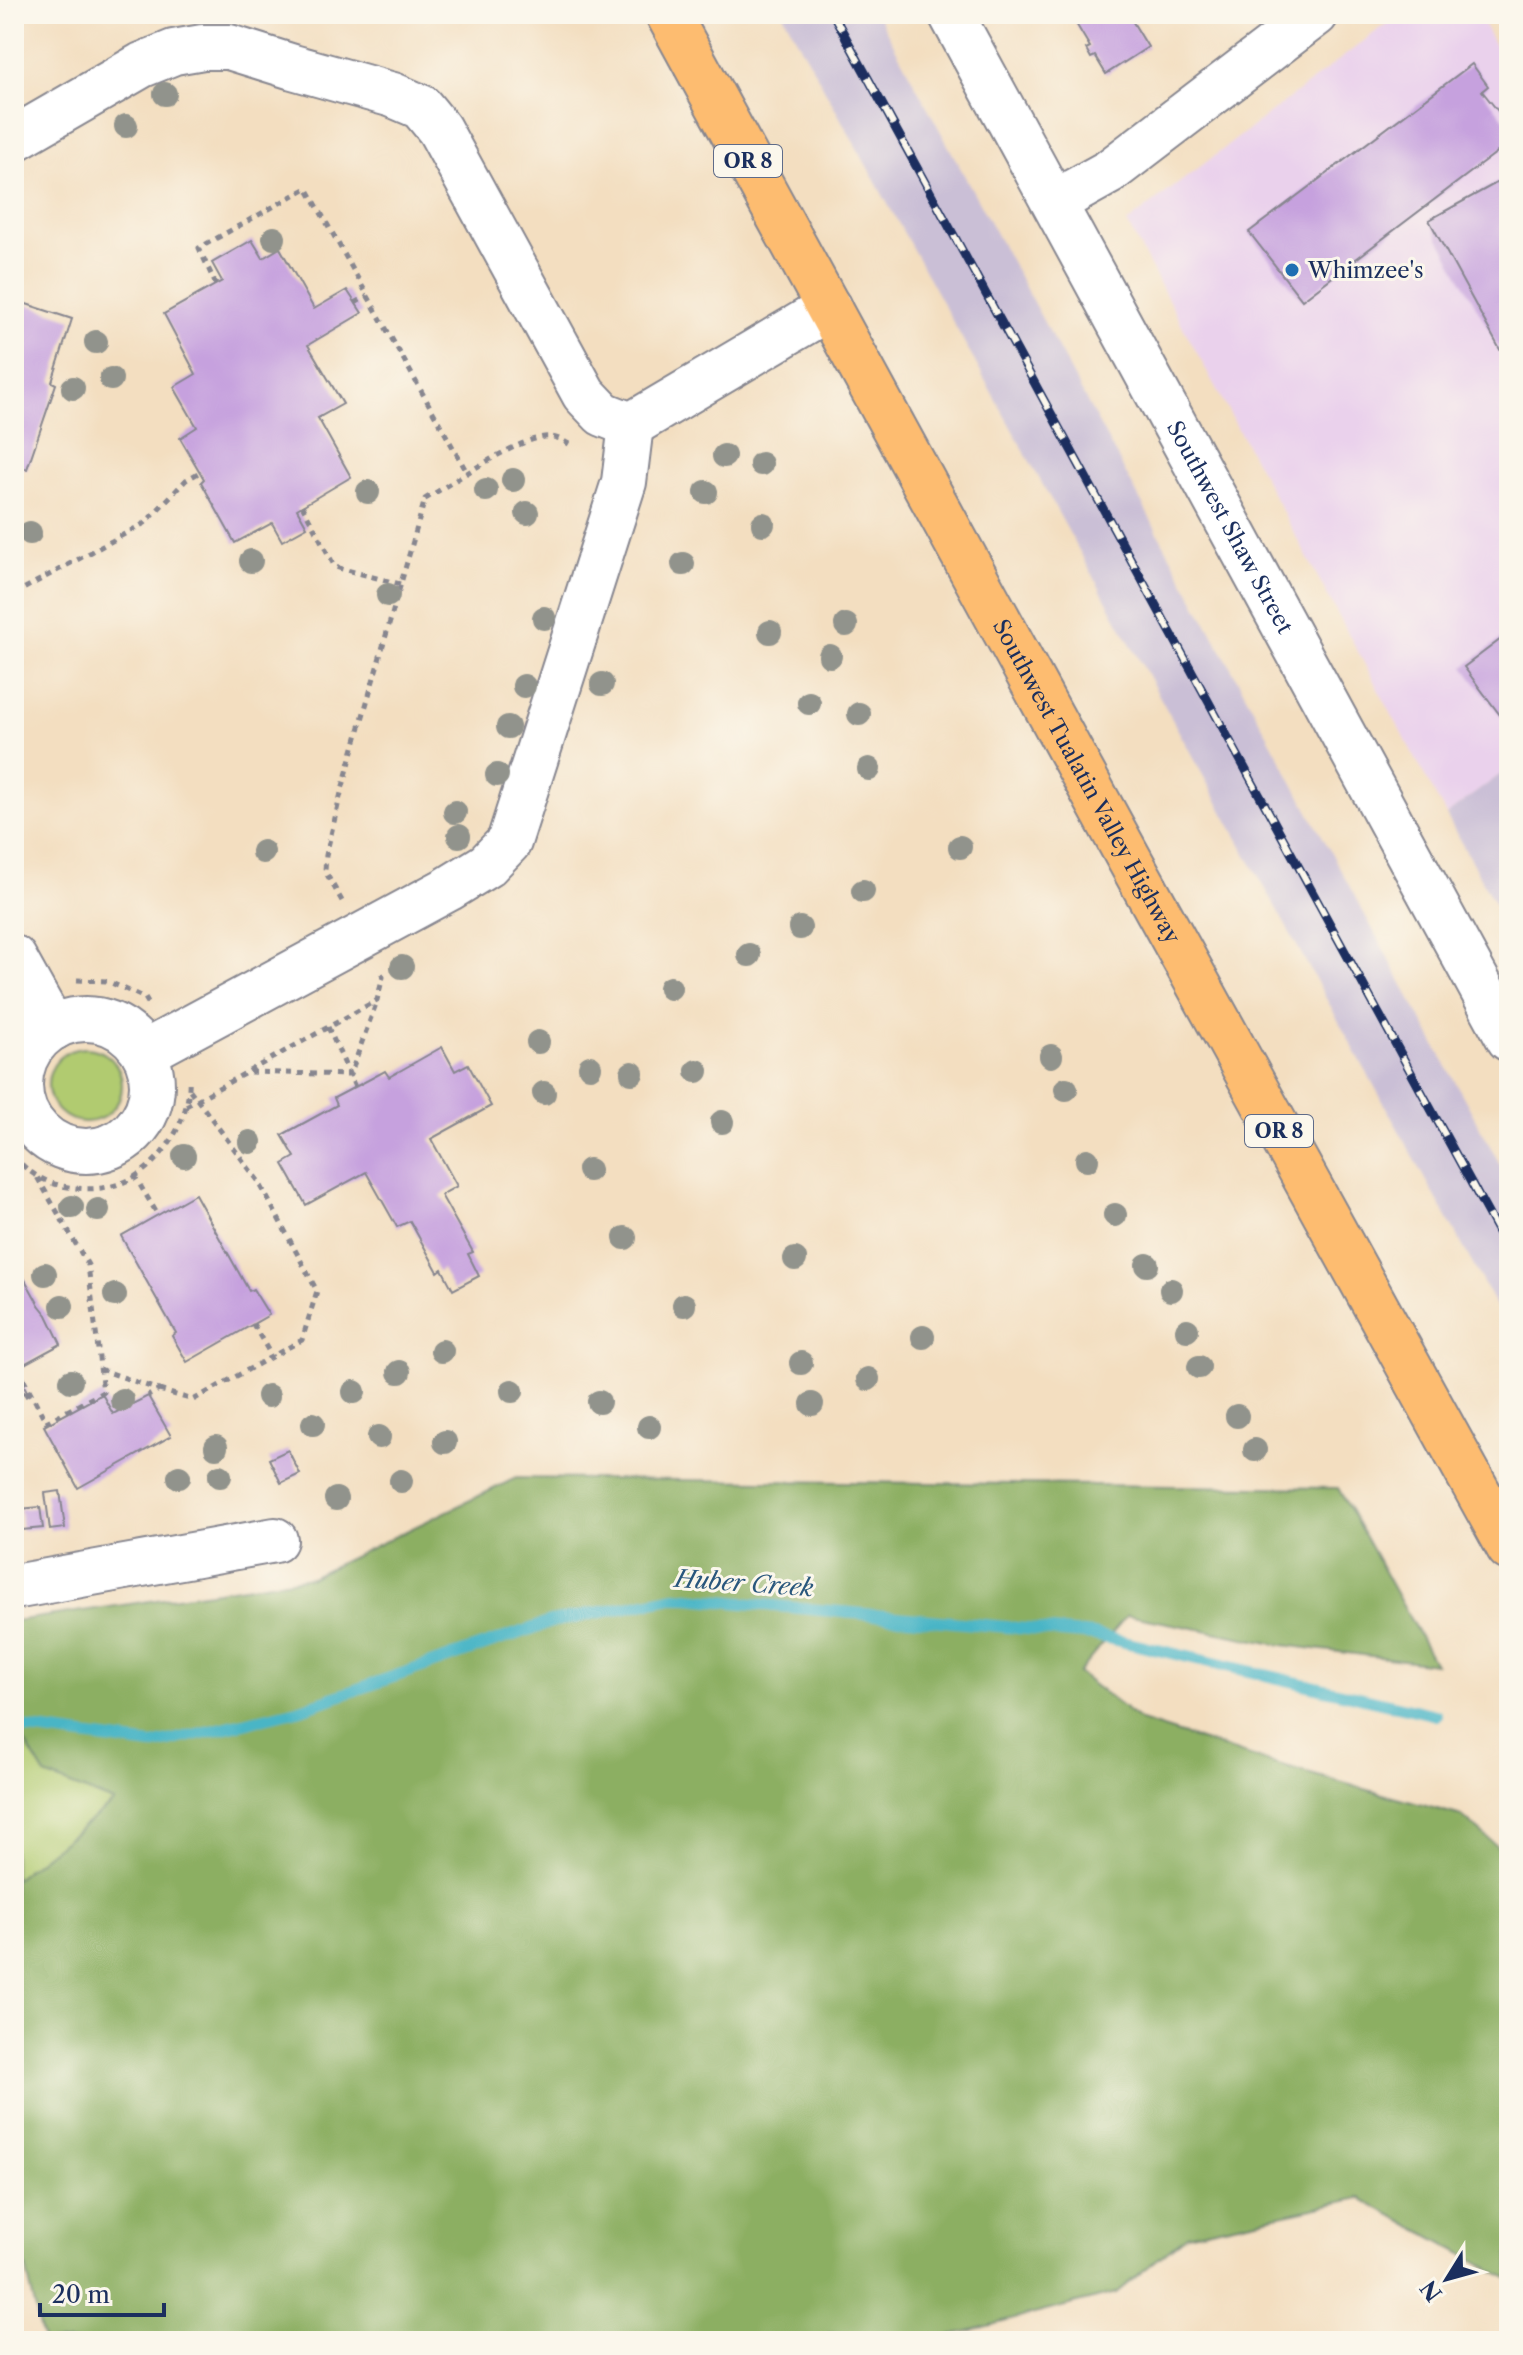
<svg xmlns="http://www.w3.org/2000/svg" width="1523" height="2355" font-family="'Libre Caslon Text',serif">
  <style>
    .built { fill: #ead1ec }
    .industrial { fill: #cabfd6 }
    .green { fill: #b1cb70; stroke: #667d67; stroke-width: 2 }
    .forest { fill: #8caf62; stroke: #546f60; stroke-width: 2 }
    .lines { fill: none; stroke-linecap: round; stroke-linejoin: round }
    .stream { stroke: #49b5c6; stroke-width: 12 }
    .building { fill: #c6a1de }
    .minor-casing { stroke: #87868f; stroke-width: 48 }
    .major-casing { stroke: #87868f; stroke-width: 48 }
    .path { stroke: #87868f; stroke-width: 5; stroke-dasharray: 6 6; stroke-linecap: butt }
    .minor { stroke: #fff; stroke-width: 44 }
    .major { stroke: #fdbc70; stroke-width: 44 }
    .rail-casing { stroke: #1b2f5e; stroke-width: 9 }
    .rail { stroke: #fbf7ec; stroke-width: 6; stroke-dasharray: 18; stroke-linecap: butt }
    .tree { fill: #91938c }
    .poi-dot { fill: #1f6fb2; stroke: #fbf7ec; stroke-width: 3 }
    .labels { text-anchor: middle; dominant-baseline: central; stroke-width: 6; stroke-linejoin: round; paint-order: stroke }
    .shield { fill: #fbf7ec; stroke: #5e6b89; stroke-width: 2 }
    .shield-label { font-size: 20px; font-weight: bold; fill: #1b2f5e }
    .poi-label { font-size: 22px; fill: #1b2f5e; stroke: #fbf7ec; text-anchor: start }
    .street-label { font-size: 22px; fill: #1b2f5e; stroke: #fbf7ec }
    .water-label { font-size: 24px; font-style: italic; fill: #29577d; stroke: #fbf7ec }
  </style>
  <rect width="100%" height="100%" fill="#fbf7ec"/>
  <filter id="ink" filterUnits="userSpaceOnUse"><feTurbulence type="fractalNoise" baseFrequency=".0125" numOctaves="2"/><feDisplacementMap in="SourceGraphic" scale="16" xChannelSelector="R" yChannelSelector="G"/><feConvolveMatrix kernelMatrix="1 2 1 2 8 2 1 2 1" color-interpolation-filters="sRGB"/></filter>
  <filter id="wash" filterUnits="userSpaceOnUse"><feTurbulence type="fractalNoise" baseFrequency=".006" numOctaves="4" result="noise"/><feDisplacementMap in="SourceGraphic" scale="32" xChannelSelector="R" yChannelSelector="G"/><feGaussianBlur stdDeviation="1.8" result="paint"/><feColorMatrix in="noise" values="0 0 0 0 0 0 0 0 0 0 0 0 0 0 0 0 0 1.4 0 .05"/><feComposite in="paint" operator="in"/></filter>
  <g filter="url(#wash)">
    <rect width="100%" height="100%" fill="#f3dec0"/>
    <path class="built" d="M1399,14h79l31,57v697l-63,47 -319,-592z"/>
    <path class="industrial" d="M783,14h94l632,1167v149z
      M1509,768v162l-63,-115z"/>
    <path class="green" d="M48 1085a37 37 0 1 1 74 0a37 37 0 1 1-74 0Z
      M14,1724l31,51 69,27 -100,78z"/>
    <path class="forest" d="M516,1478l822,10 97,176 -160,-20 -148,-29 -49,58 63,48 137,44 184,51 36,31 4,48 7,5v379l-149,-81 -173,37 -71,58 -187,48 -101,-8 -5,8h-780l-29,-125v-336l100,-78 -69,-27 -31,-51v-103l297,-44z"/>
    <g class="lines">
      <path class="stream" d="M14,1727l138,18 146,-35 253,-88 125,-25 418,38 342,80"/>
    </g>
    <g id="blocks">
      <path class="building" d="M1085,14h43l20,33 -42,27 -11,-18 -4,2 -5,-9 4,-2 -15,-25 12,-6z
        M1472,64l16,22 -6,5 27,34v18l-207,157 -53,-68z
        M1509,176v190l-80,-146z
        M252,240l11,18 17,-10 34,61 33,-19 15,23 -54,32 35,59 -25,14 33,59 -54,32 10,18 -25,14 -10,-18 -37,20 -34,-61 3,-3 -24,-41 17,-11 -23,-40 22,-13 -32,-60 58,-33 -10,-18z
        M14,300l58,19 -20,63 4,2 -29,85 -13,-5z
        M1509,633v94l-45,-60z
        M442,1047l13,24 13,-7 23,42 -60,33 26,47 -16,9 32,57 -5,2 11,22 -26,14 -11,-21 -4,3 -28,-51 -13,6 -31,-55 -60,33 -23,-41 12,-7 -13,-22 55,-30 -3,-7 21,-11 30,-16 4,6z
        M195,1194l54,97 4,-2 16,26 -82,47 -15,-26 4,-3 -55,-97z
        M23,1276l16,29 8,10 14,29 -46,25 12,22 -13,7v-117z
        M102,1394l11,20 35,-18 23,40 -93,52 -34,-62z
        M288,1450l12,24 -19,9 -12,-24z
        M60,1491l5,37 -15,2 -5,-37z
        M40,1507l3,21 -21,2 -2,-21z"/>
    </g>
  </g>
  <g filter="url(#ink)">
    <use href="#blocks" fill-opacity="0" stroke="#87868f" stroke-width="2"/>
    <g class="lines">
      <defs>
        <g id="minor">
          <path id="s1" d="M951,14l558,1025"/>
          <path d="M14,139l128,-74 32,-13 29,-5h26l64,20 100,28 28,12 18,22 145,265 19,20 28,11 198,-117"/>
          <path d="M1055,202l54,-30 207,-158"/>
          <path d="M14,958l39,70"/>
          <circle cx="86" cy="1085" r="66"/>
          <path d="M144,1053l304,-164 39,-24 22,-23 115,-360 7,-57"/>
          <path d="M14,1587l261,-47"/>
        </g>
        <g id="major">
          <path id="s2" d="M668,14l459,841 382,693"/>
        </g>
      </defs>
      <use href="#minor" class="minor-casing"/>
      <use href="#major" class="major-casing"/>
      <path class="path" d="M216,285l-17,-37 108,-60 161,286
        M355,303l13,-7
        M302,505l33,62 65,17
        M14,594l131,-71 41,-43 14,-8
        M342,901l-17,-30 1,-16 15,-62 84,-294c26,-15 99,-66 126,-62 6,0 13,4 18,7
        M77,980l30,1 38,17 3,5
        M328,1027l27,60
        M250,1072l100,3 27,-74
        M186,1106l191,-106 6,-23 -2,-4
        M14,1155c10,14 22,22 38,28 20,7 47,8 67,1 41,-14 73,-65 70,-107
        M134,1175l24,40
        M253,1324l19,33
        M18,1368l28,54 57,-30 -15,-127 -51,-88
        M100,1369l59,21 -11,6
        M159,1390l34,10 109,-60 15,-49 -58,-109 -69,-92
        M14,1402l17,-10"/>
      <use href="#minor" class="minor"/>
      <use href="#major" class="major"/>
      <defs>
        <path id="rail" d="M833,14l676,1238"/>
      </defs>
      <use href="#rail" class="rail-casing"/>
      <use href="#rail" class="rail"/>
    </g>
    <g class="tree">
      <circle cx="165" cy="94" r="12"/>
      <circle cx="126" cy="126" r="12"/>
      <circle cx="274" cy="238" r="12"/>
      <circle cx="96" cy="342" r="12"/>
      <circle cx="111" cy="379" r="12"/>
      <circle cx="73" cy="388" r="12"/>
      <circle cx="724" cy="456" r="12"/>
      <circle cx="761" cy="464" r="12"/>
      <circle cx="513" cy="480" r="12"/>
      <circle cx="486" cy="490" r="12"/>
      <circle cx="368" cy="492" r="12"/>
      <circle cx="706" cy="492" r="12"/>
      <circle cx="527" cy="513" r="12"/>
      <circle cx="763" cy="524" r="12"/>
      <circle cx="30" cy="533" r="12"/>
      <circle cx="251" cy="561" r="12"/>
      <circle cx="683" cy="564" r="12"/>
      <circle cx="388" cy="595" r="12"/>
      <circle cx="544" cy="618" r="12"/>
      <circle cx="846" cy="625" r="12"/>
      <circle cx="770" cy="632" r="12"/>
      <circle cx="830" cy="656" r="12"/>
      <circle cx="602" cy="684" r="12"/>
      <circle cx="524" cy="686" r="12"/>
      <circle cx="809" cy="703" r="12"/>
      <circle cx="859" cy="714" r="12"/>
      <circle cx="508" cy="727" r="12"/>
      <circle cx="869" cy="769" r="12"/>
      <circle cx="497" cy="775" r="12"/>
      <circle cx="455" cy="812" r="12"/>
      <circle cx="459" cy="836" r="12"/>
      <circle cx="960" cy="847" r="12"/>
      <circle cx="263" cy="852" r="12"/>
      <circle cx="863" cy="891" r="12"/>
      <circle cx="800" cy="928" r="12"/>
      <circle cx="749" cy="955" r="12"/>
      <circle cx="402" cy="967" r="12"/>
      <circle cx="670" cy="988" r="12"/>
      <circle cx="538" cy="1042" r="12"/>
      <circle cx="1051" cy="1056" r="12"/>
      <circle cx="590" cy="1067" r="12"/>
      <circle cx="697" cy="1071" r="12"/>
      <circle cx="632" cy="1073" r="12"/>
      <circle cx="1066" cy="1089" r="12"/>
      <circle cx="544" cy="1093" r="12"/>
      <circle cx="722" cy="1122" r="12"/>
      <circle cx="250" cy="1142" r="12"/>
      <circle cx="184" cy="1156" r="12"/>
      <circle cx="1087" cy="1160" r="12"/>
      <circle cx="589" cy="1170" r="12"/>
      <circle cx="72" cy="1207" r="12"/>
      <circle cx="98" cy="1210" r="12"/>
      <circle cx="1115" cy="1215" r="12"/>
      <circle cx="625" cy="1238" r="12"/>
      <circle cx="795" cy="1259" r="12"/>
      <circle cx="1147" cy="1265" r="12"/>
      <circle cx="45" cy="1274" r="12"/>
      <circle cx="1171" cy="1290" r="12"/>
      <circle cx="115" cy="1295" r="12"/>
      <circle cx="684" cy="1305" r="12"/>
      <circle cx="62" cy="1306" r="12"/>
      <circle cx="1187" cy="1330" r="12"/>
      <circle cx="923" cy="1337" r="12"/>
      <circle cx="442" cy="1351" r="12"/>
      <circle cx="801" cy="1363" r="12"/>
      <circle cx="1199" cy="1367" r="12"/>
      <circle cx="399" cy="1372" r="12"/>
      <circle cx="868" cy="1379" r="12"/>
      <circle cx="71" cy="1381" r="12"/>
      <circle cx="512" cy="1391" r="12"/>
      <circle cx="354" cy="1392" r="12"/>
      <circle cx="268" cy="1396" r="12"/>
      <circle cx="122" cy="1400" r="12"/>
      <circle cx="599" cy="1402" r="12"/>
      <circle cx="812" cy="1404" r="12"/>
      <circle cx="1237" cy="1416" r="12"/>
      <circle cx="313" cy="1424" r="12"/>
      <circle cx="649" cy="1427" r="12"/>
      <circle cx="379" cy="1437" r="12"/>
      <circle cx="445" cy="1442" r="12"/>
      <circle cx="216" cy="1447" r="12"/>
      <circle cx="1255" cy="1450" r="12"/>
      <circle cx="220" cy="1476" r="12"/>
      <circle cx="179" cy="1477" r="12"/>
      <circle cx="401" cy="1481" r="12"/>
      <circle cx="336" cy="1499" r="12"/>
    </g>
  </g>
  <circle class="poi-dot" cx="1292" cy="270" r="8"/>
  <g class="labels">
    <g class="shield">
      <rect x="714" y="145" width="68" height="32" rx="6"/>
      <rect x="1245" y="1115" width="68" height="32" rx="6"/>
    </g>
    <g class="shield-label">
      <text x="748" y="161">OR 8</text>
      <text x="1279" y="1131">OR 8</text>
    </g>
    <g class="poi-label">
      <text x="1308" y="270">Whimzee's</text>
    </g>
    <g class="street-label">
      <text stroke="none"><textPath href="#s1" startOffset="584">Southwest Shaw Street</textPath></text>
      <text stroke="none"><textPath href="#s2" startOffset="874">Southwest Tualatin Valley Highway</textPath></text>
    </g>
    <g class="water-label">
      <text transform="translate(744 1583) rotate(4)">Huber Creek</text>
    </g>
  </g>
  <rect width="1523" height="2355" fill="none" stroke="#fbf7ec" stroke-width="48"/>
  <g transform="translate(1447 2279) rotate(233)" stroke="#fbf7ec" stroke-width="6" paint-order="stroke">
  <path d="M0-6L14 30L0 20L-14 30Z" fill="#1b2f5e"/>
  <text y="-12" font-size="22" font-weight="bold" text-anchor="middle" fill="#1b2f5e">N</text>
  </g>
  <path d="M40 2303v12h124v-12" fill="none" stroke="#1b2f5e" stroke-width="4"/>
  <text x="52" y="2303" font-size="24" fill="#1b2f5e" stroke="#fbf7ec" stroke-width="6" paint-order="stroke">20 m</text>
</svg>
